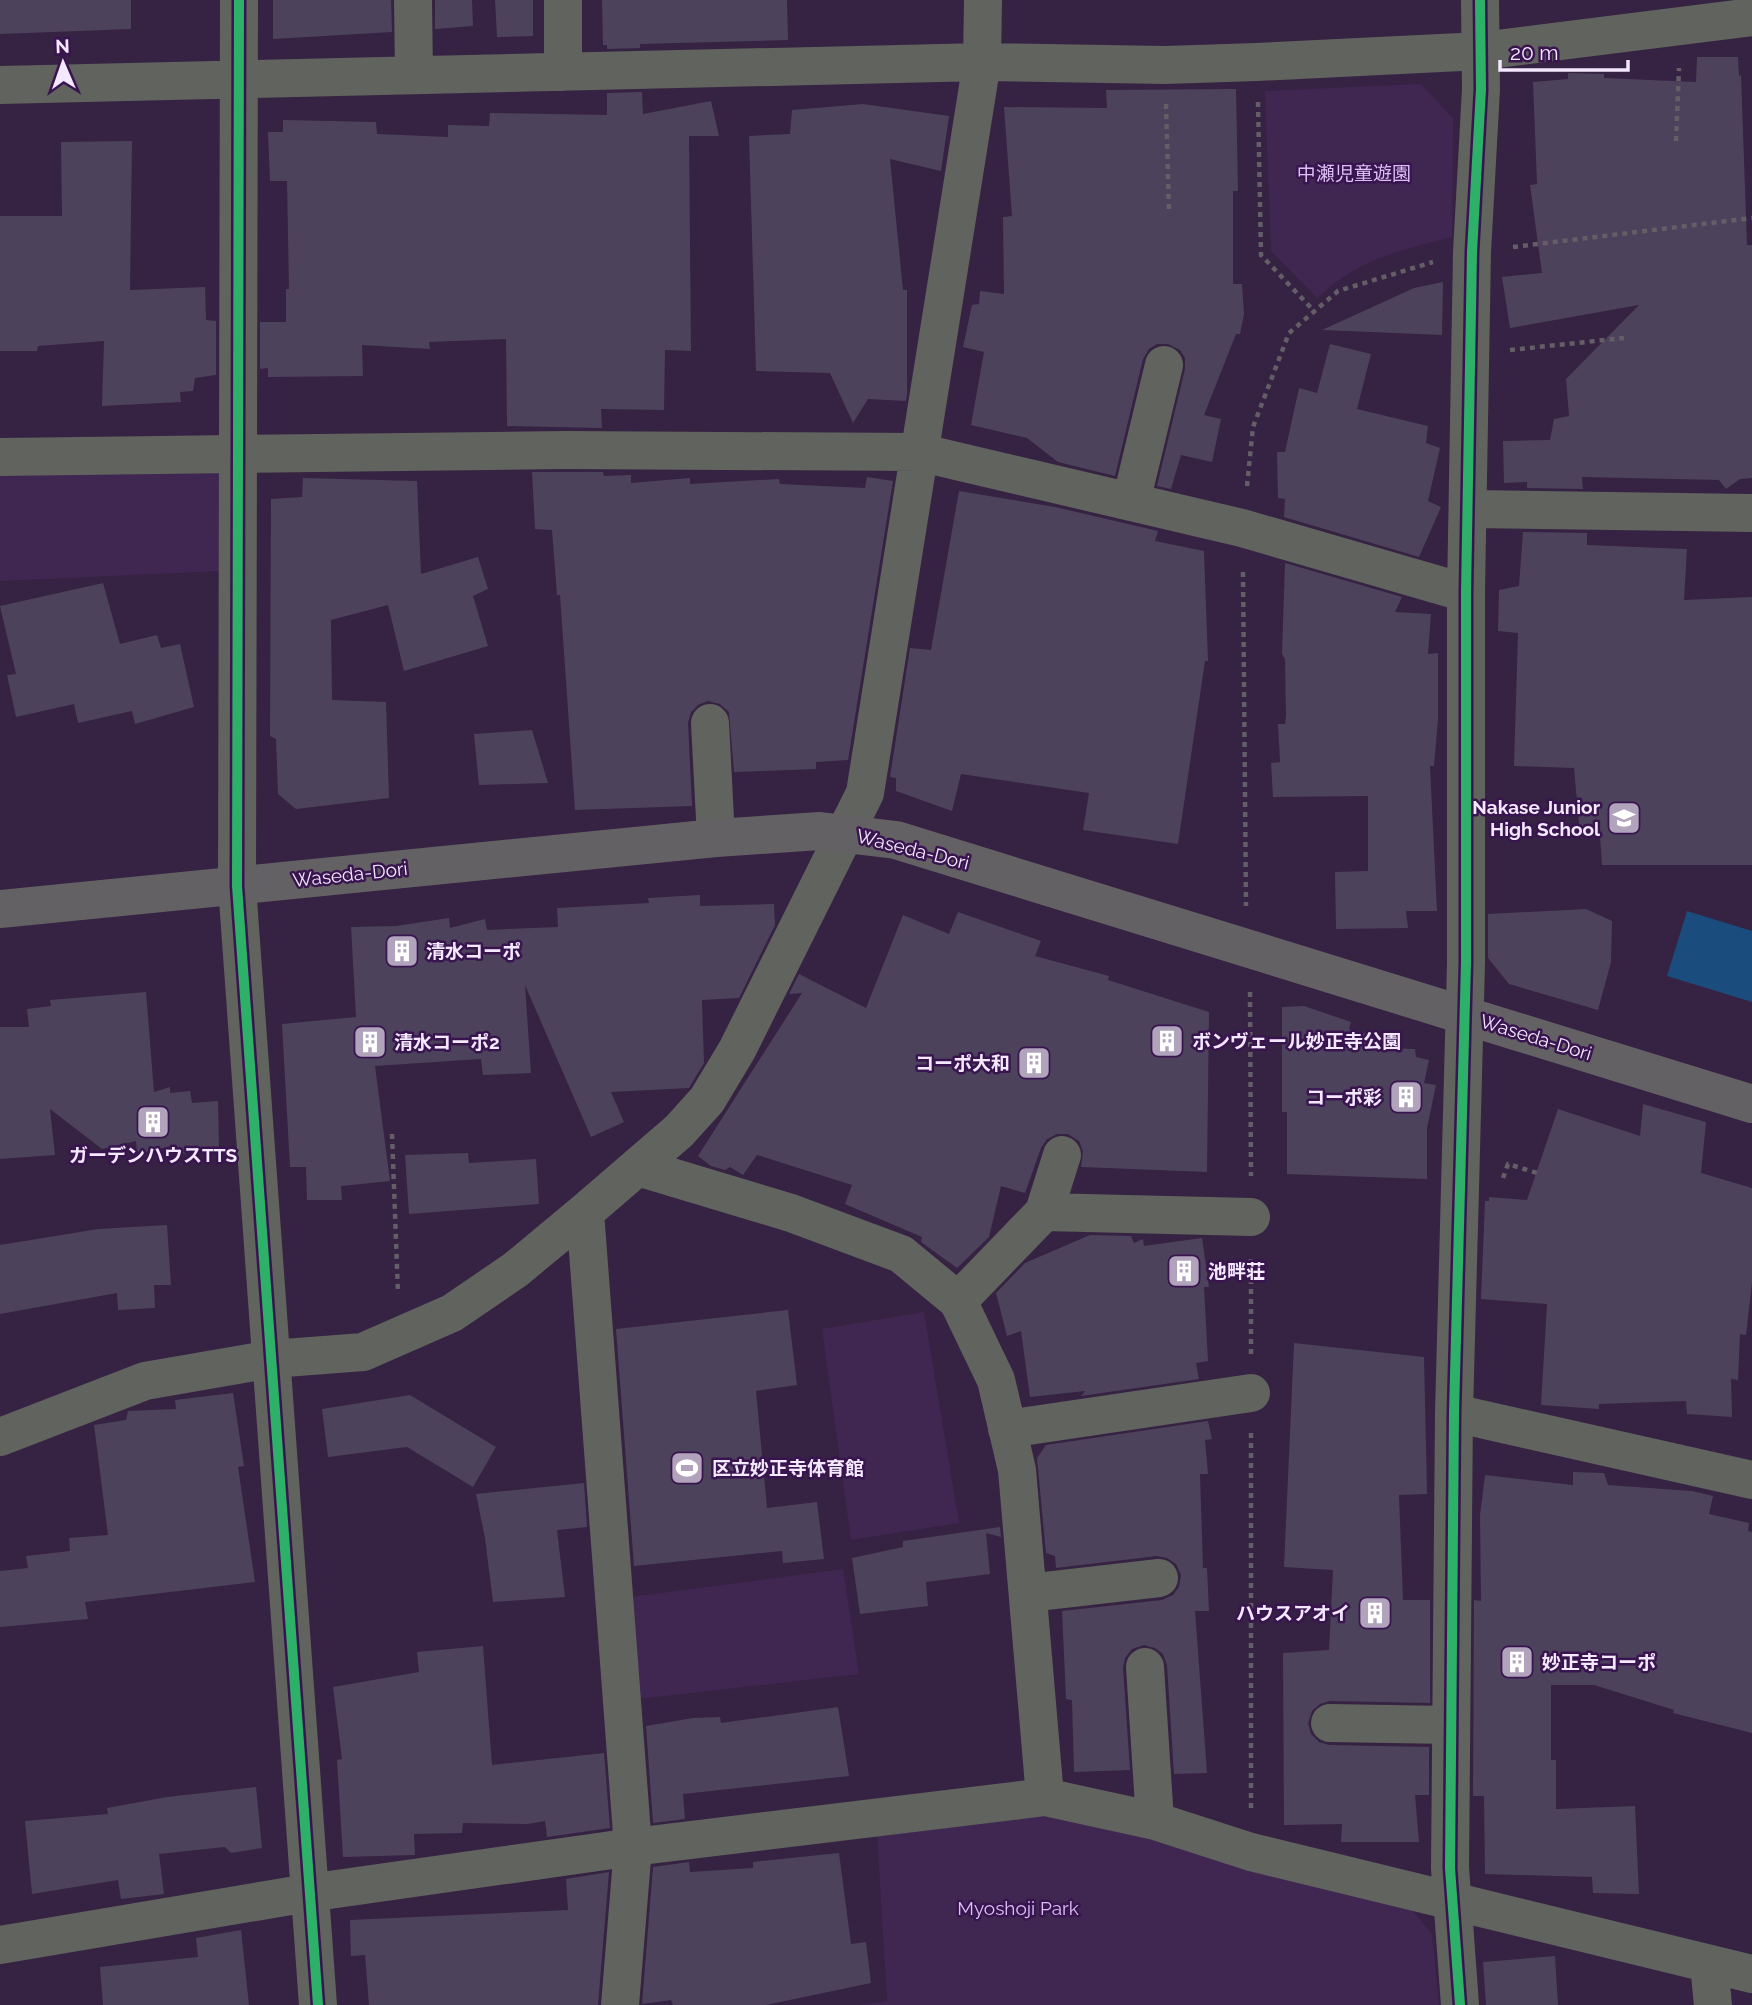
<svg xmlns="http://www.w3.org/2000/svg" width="1752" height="2005" font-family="Raleway,'Noto Sans JP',sans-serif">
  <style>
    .green { fill: #402751 }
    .water { fill: #1a4c7d }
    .building { fill: #4d425c }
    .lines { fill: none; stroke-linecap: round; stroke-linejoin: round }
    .path { stroke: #645e66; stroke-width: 4.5; stroke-dasharray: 5 5; stroke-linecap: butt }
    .minor { stroke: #60635e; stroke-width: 38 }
    .major { stroke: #646165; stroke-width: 38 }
    .cycleway-casing { stroke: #39154f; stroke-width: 15 }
    .cycleway { stroke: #2db169; stroke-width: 10 }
    .labels { text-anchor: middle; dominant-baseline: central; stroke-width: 5; stroke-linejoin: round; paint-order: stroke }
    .park-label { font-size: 19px; fill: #ddbff5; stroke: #39154f }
    .poi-label { font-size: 19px; font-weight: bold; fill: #f3e8fd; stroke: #39154f; text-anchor: start }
    .street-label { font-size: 19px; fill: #f3e8fd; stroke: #39154f }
  </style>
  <rect width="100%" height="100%" fill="#362242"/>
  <path class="green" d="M1421,84l32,34 -1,119c-55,14 -91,21 -135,61l-46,-47 -6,-160z
    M223,471l-2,100 -221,10v-105z
    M924,1312l35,211 -108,17 -29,-211z
    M843,1569l16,105 -221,25 -7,-102z
    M1025,1809l378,90 29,35 7,71h-580l28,-4 -10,-169z"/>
  <path class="water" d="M1687,911l65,20v71l-85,-26z"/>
  <path class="building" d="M0,0h131v29l-131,5z
    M273,0h118l1,32 -119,7z
    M435,0h37l1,26 -38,3z
    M495,0h38v36l-36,1z
    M602,0h185l1,40 -148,4v4l-33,1v-4h-4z
    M1697,57h41l1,19 2,-1 6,170h5v233l-12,1 -14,10 -7,-9 -137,-3 1,12 -56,-1v-6l-23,1 -1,-42 47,-1 4,-21 15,-3 -3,-37 73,-74 -129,23 -8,-51 40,-4 -12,-88 7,-1 -4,-102 35,-3v-6l36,1v4l92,4z
    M1236,89l2,102h-5v93h9l2,30 -4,20h-4l-32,81 17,4 -9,43 -31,-7 -10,34 -14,-3 28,-117v-11l-5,-8 -12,-6h-11l-8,5 -6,10 -28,117 -57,-14 -31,-24 -56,-13 13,-73 -21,-5 9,-42 7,-1 1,-13 24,3 -1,-77 9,-1 -8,-109 103,1 -1,-18z
    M642,92l1,22 68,-13 8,35h-30l2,215 -26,-1 -1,60 -63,-1 1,19 -95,-2 -1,-87 -77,3 1,7 -68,-4 1,31 -95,1v-9l-8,1v-47h26v-33h3l-2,-108h-17l-2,-49h15v-12l93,2 1,12 71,3v-12l41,1 1,-13 117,2v-22z
    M863,104l86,12 -8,55 -51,-12 13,131h4v104l-1,7 -38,-2 -15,24 -23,-50 -74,-2 -7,-235 41,-2 2,-24z
    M132,141l-2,149 75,-3 1,33 10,1v54l-21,3 -2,13 -13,1 1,10 -79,4 2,-65 -66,5 -1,5h-37v-135h62l-1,-74z
    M1443,282l-1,53 -120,-5 92,-42z
    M1330,344l41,10 -14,55 71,17 -2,17 14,5 -12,53 13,6 -22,50 -135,-40 1,-18 -7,-1 -1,-46h8l14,-64 18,5z
    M532,472h71l1,4 27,-1v8l59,-5v6l89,-5 1,5 85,4 2,-11 26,4 -45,279 -32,2v7l-82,3 -5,-60 -9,-8 -12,-3 -10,4 -7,7 -3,11 4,83 -117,4 -15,-215h-3l-5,-65 -17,-1z
    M303,478l114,3 4,93 57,-17 10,32 -15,7 15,50 -84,25 -16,-66 -57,15 1,80 54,2 3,96 -93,11 -18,-15 -2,-55 -6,-3 1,-237 31,-2z
    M959,491l96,16 103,24 -3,10 49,10 4,110h-3l-27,183 -95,-14 6,-37 -128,-19 -9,37 -56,-20v-13l-6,-1 20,-129 21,2z
    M1523,532l64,1v12l100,4 -3,51 68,-3v268h-150l-2,-29 -20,-1 -6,-67 -60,-2 4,-133 -20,-2 1,-41 20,-4z
    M1285,563l117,34 -7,15 36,2 -3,40 10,-1v66l-4,47h-4l7,145h-31l2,17 -72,1 -1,-57 33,-1v-75l-95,1 -2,-34 9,-1 -2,-38h7l1,-8 -1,-57 -3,-5z
    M103,583l17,61 37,-9 4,13 19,-4 14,63 -59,17 -3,-13 -54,12 -4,-19 -58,13 -9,-42 9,-1 -16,-68z
    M532,730l16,53 -69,2 -5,-51z
    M700,895v11l74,-2 1,21 -36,73 -37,2 2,63 -15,25 -78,4 13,30 -33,15 -66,-152 6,88 -48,2 -2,-16 -106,7 15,115 -49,5 1,14h-35l-1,-33h-16l-8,-143 74,-7 -5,-90 45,-1 53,-8 1,10 35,-9 2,11 71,-3 -1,-19 92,-5 -1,-5z
    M1586,909l26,12 -1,41 -13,48 -89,-26 -21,-26v-44z
    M958,912l83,29 -6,15 74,20 -1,4 101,32 -2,160 -126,-5 2,-16 -4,-10 -11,-7h-11l-10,5 -6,9 -16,45 -24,-7 -12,51 -32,31 -36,-26 1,-5 -77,-33 7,-19 -95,-30 -14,20 -13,-8 -5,3 -14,-4 -13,-10 104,-163 -13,1 10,-20 67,34 37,-93 46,19z
    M146,992l8,100 16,-5v6l20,-2 2,12 26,-2 1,49 -40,4 -3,-9 -39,9 -1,-13 -34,8 -52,-40 5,46 -55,4v-132h29l-2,-18 24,-3 -1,-6z
    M1304,1006l47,16 -2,7 36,10 -2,9 32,1 1,8 13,3 -5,23 12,2 -9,43v51l-140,-5v-62h-5v-105z
    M1643,1104l63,18 -5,51 51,15v94l-6,53 -6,-1 -2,46 -7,-1 1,38 -45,-3 -1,-13 -87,3v5l-58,-4 6,-101 -66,-5 4,-98h4v-4l38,3 31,-91 82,27z
    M468,1153l1,10 67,-4 3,45 -130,10 -4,-59z
    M167,1225l4,60h-17l1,23 -37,2 -1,-17 -117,21v-69l98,-16z
    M1090,1235l41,1 3,7 9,-4 1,7 58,-8 7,49h-5l4,74 -12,2 3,16 -118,17 4,-5 -55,6 -9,-66 -14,5 -11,-43 29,-30z
    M788,1310l9,75 -41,6 11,117 50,-6 7,57 -41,4 -1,-12 -148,15 -18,-237z
    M1294,1343l130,14 3,137 -28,1 4,105h27v103l-100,-2 -10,3 -8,7 -4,12 3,11 8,8 10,3 100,2v48h-14l4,47h-78l1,-18 -58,1 -1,-172 46,-3 4,-80 -49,-3z
    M233,1393l11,73 -6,1 17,115 -170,20 3,17 -88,8v-56l28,-3 -2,-12 44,-5 -1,-13 39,-3 -14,-110 32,-5 2,-9 48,-2 -1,-9z
    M410,1395l86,52 -23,40 -66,-40 -79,10 -6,-48z
    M1208,1421l4,18 -7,1 3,34h-8l3,94h4l2,43h-14l12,162 -33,1 -7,-109 -4,-11 -8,-6 -11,-3 -12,4 -7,9 -2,10 7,102 -56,2 -2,-72 -6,-1 -4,-88 100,-11 11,-5 6,-8 2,-12 -5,-11 -9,-6 -10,-2 -101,12 -1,-12 -9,-3 -9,-95 9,-13z
    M1573,1472l31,1 4,12 84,6 21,5 -4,18 40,9 -1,8 4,1v201l-79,-20 1,-3 -80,-25h-43v75h5v49l79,-3 4,88 -46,-1 -1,-16 -107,-3 -1,-78h-11l1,-196 7,1 -1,-86 5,-40 88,10z
    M584,1483l3,44 -30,3 8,67 -72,5 -8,-64 -9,-44z
    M1000,1527l1,10 -15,-4 4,41 -64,8 2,24 -68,8 -8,-56 51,-11v-6z
    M483,1646l9,119 112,-12 6,75 -63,9 -2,-16 -17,3 -65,-1 -1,10 -48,1 1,21 -72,2 -6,-97 5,-1 -9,-72 86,-15 -2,-20z
    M838,1707l11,69 -166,18 2,25 -32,4 -7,-97 47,-8 27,-1 1,6z
    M256,1787l6,61 -31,5 -6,-6 -66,7 5,40 -43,5 -3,-19 -86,14 -7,-73 83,-7 -1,-6 60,-11z
    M839,1853l12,91 15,-2 5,41 -105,22h-93l-2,-5 -29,4 11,-137 36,-5 1,10 63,-4v-6z
    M609,1872l-11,133h-229l-4,-50 -14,1 -1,-36 218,-10 -2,-31z
    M241,1930l8,75h-146l-3,-38 98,-10 -2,-19z
    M1555,1956l3,49h-72l-3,-43z"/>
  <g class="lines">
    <path class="path" d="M1258,102l3,153 53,56
      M1166,104l3,107
      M1676,141l3,-73
      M1513,247l239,-29
      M1510,350l114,-12
      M1247,486l6,-59 36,-94 49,-42 95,-29
      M1243,572l3,334
      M1250,992l1,184
      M392,1134l6,160
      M1503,1178l5,-14 29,9
      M1251,1354v-96
      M1251,1433v376"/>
    <path class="minor" d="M239,0l-2,886 81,1119
      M413,0l1,75
      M563,72v-72
      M0,85l982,-23 183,3 92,-3 224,-11 271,-34
      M0,457l564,-7 354,2 324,76 224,65
      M1131,502l33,-137
      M1468,509l284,4
      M710,723l6,115
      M638,1167l153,46 110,41 57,47 38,79 21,90 28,327
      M585,1212l48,635 -13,158
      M1044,1212l18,-57
      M958,1301l86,-89 207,5
      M1454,1413l298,67
      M1007,1429l244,-36
      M0,1437l145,-56 127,-22 91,-7 89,-39 63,-43 70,-58 94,-81 28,-31 30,-50 128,-257 117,-731 1,-62
      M1028,1593l131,-15
      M1145,1667l10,154
      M1330,1723l121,2
      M0,1945l308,-52 325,-46 412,-50 110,24 96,31 501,122
      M1709,1964l4,41
      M1460,2005l-10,-137 4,-455 12,-450v-370l6,-341 9,-163 -1,-89"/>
    <path class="major" d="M0,909l716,-71 104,-7 76,9 856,264"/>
    <defs>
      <path id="cycleway" d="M239,0l-2,886 81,1119
        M1460,2005l-10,-137 4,-455 12,-450v-370l6,-341 9,-163 -1,-89"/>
    </defs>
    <use href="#cycleway" class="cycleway-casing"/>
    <use href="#cycleway" class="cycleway"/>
  </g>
  <defs>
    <symbol id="school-square" viewBox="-11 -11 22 22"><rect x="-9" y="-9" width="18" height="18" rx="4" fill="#b1a3bc" stroke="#39154f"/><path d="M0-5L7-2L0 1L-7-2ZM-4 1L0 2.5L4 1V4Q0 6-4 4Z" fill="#fff"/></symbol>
    <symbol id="building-square" viewBox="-11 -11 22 22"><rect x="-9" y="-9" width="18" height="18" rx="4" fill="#b1a3bc" stroke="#39154f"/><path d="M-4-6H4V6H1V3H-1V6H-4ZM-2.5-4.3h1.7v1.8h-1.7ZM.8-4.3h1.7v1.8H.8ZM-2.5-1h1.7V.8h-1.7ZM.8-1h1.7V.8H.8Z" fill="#fff"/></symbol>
    <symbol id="stadium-square" viewBox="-11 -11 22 22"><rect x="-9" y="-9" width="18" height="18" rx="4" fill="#b1a3bc" stroke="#39154f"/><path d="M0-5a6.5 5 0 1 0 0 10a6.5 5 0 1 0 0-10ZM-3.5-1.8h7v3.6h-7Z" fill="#fff"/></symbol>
  </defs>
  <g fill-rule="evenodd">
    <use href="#school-square" x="1605" y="799" width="38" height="38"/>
    <use href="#building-square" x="383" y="932" width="38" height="38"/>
    <use href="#building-square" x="1148" y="1022" width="38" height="38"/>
    <use href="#building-square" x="351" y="1023" width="38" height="38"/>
    <use href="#building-square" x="1015" y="1044" width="38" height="38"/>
    <use href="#building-square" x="1387" y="1078" width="38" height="38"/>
    <use href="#building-square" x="134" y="1103" width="38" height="38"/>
    <use href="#building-square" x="1165" y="1252" width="38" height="38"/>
    <use href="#stadium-square" x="668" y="1449" width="38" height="38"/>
    <use href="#building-square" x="1356" y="1594" width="38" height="38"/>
    <use href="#building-square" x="1498" y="1643" width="38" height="38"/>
  </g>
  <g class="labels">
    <g class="park-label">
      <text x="1354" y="173">中瀬児童遊園</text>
      <text x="1018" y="1908">Myoshoji Park</text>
    </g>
    <g class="poi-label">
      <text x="1600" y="807" text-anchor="end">Nakase Junior<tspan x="1600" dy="22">High School</tspan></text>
      <text x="426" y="951">清水コーポ</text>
      <text x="1192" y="1041">ボンヴェール妙正寺公園</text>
      <text x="394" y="1042">清水コーポ2</text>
      <text x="1010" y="1063" text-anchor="end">コーポ大和</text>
      <text x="1382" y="1097" text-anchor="end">コーポ彩</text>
      <text x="153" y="1155" text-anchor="middle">ガーデンハウスTTS</text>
      <text x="1208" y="1271">池畔荘</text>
      <text x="712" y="1468">区立妙正寺体育館</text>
      <text x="1350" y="1613" text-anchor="end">ハウスアオイ</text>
      <text x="1542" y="1662">妙正寺コーポ</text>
    </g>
    <g class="street-label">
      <text transform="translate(913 849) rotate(14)">Waseda-Dori</text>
      <text transform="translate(350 874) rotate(-6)">Waseda-Dori</text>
      <text transform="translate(1536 1037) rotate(17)">Waseda-Dori</text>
    </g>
  </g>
  <g transform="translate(63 63) rotate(358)" stroke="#39154f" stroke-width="5" paint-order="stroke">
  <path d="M0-5L12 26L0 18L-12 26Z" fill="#f3e8fd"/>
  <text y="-10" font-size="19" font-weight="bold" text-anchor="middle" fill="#f3e8fd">N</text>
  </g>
  <path d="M1500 60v10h128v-10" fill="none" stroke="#f3e8fd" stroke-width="3.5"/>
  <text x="1510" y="60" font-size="21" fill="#f3e8fd" stroke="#39154f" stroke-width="5" paint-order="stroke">20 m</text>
</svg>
